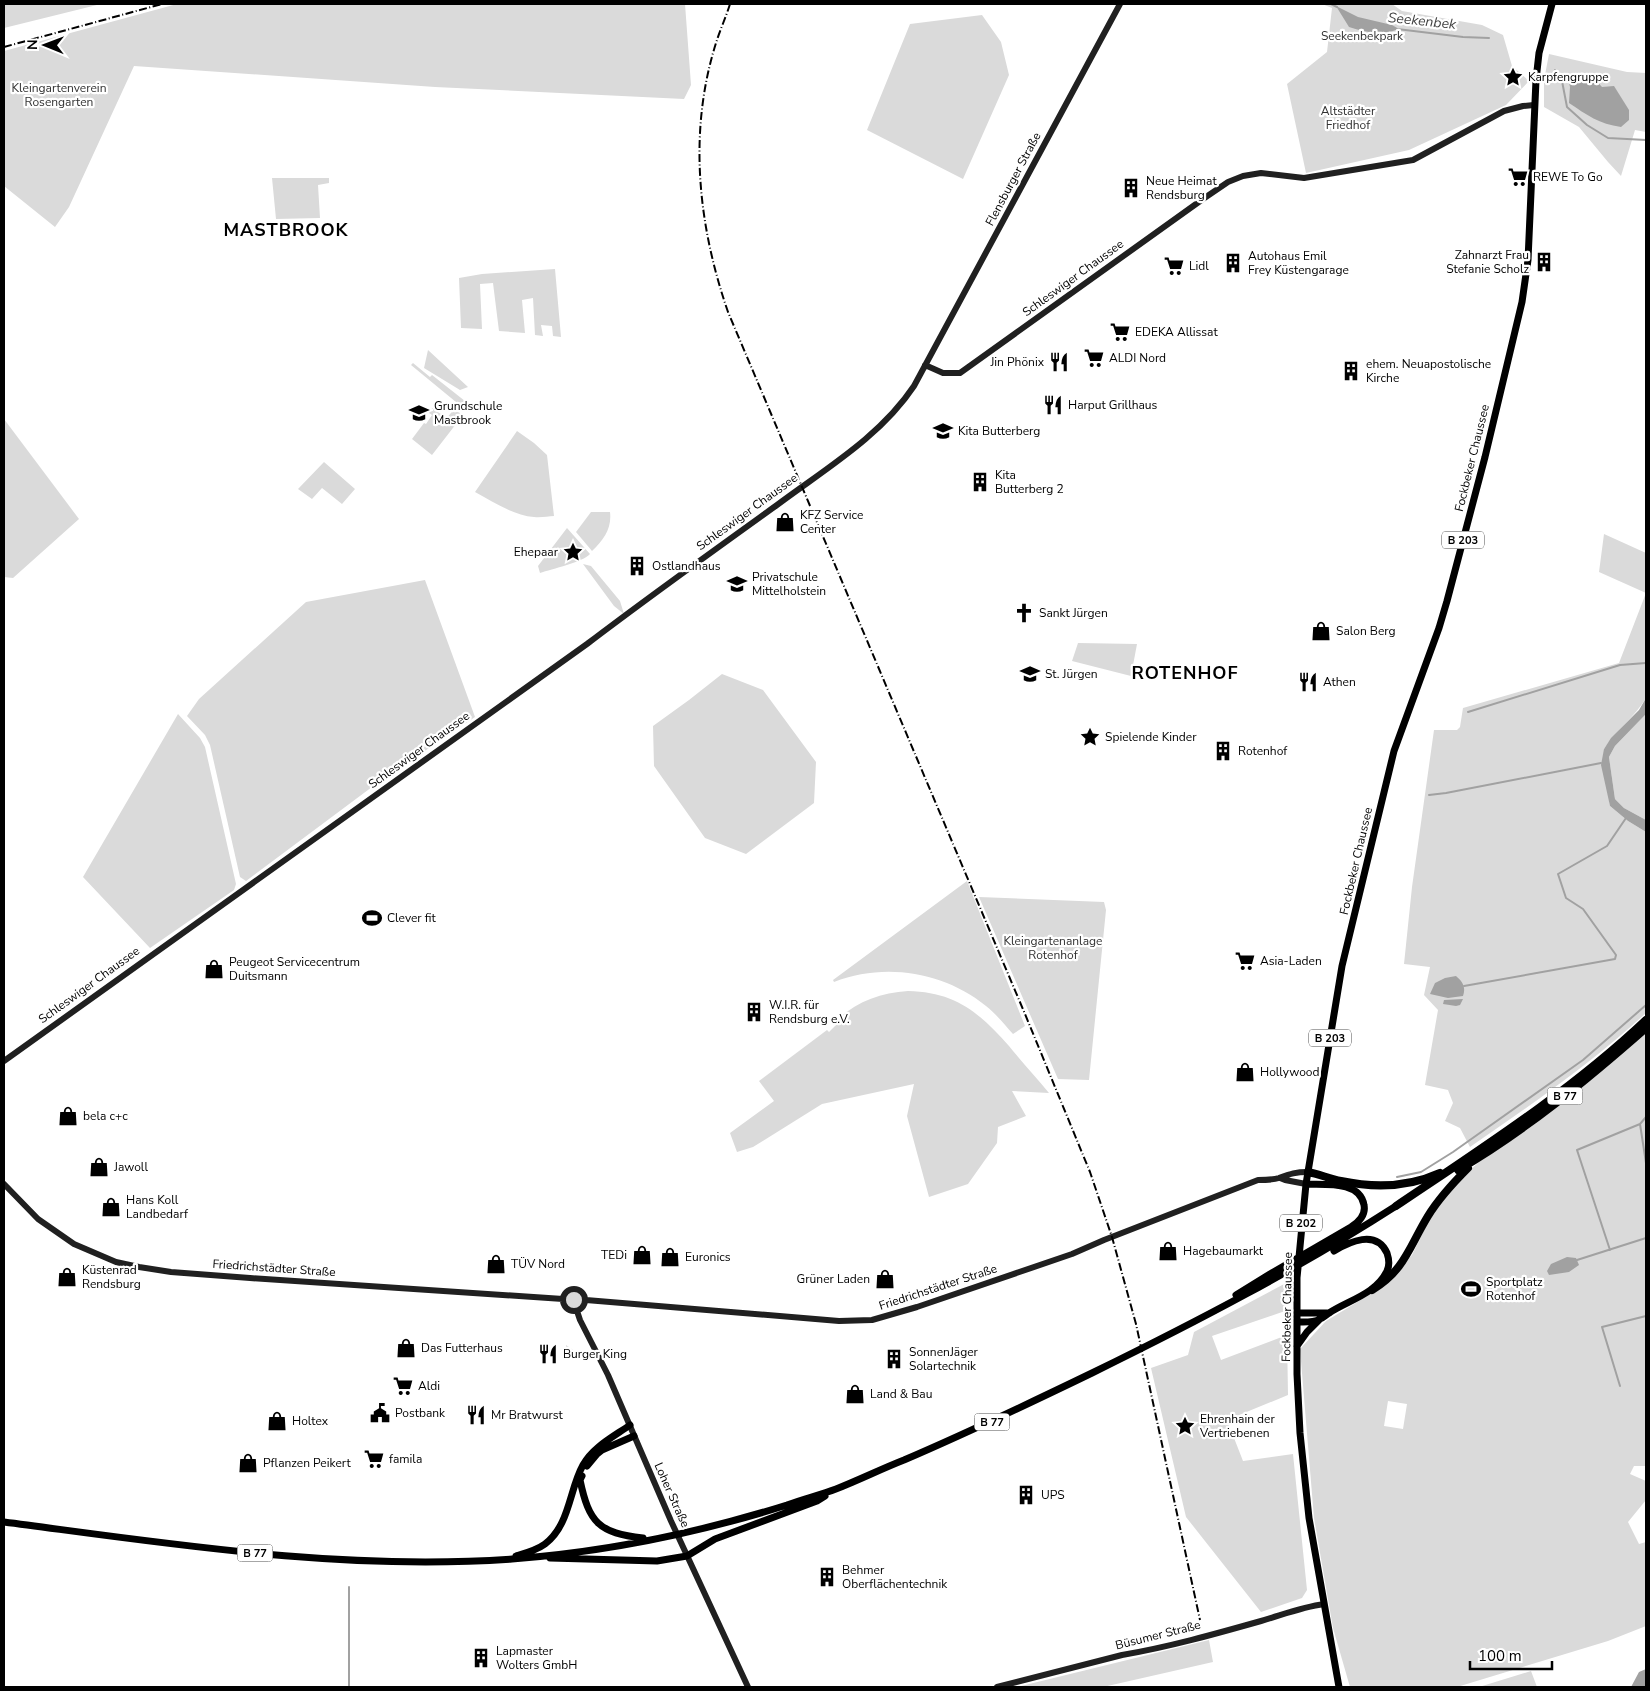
<svg xmlns="http://www.w3.org/2000/svg" width="1650" height="1691" font-family="'Nunito Sans',sans-serif">
  <style>
    .green { fill: #dadada; fill-rule: evenodd }
    .water { fill: #a1a1a1 }
    .lines { fill: none; stroke-linecap: round; stroke-linejoin: round }
    .stream { stroke: #a1a1a1; stroke-width: 2 }
    .secondary { stroke: #202020; stroke-width: 6 }
    .primary { stroke: #000; stroke-width: 7 }
    .highway { stroke: #000; stroke-width: 8 }
    .rail { stroke: #000; stroke-width: 2; stroke-dasharray: 8 2.5 1 2.5; stroke-linecap: butt }
    .labels { text-anchor: middle; dominant-baseline: central; stroke-width: 4.5; stroke-linejoin: round; paint-order: stroke }
    .shield { fill: #fff; stroke: #4c4c4c; stroke-width: 1 }
    .shield-label { font-size: 11px; font-weight: bold; fill: #000 }
    .park-label { font-size: 12px; fill: #313131; stroke: #fff }
    .poi-label { font-size: 12px; fill: #000; stroke: #fff; text-anchor: start }
    .street-label { font-size: 12px; fill: #000; stroke: #fff }
    .water-label { font-size: 14px; font-style: italic; fill: #424242; stroke: #fff }
    .district-label { font-size: 18px; font-weight: bold; letter-spacing: 1px; fill: #000; stroke: #fff }
  </style>
  <rect width="100%" height="100%" fill="#fff"/>
  <path class="green" d="M4,4h97l-97,24z
    M177,4h508l6,81 -7,14 -249,-12 -301,-21 -65,141 -14,20 -51,-41v-135z
    M1322,4h70l10,7 80,14 21,10 9,31 17,15 -23,24 -97,45 -103,23 -19,-89 40,-32 5,-44z
    M982,15l19,27 8,33 -46,104 -96,-49 43,-106z
    M1549,54l78,18 19,1v59l-11,-2 -14,46 -13,-14 -29,-35 -35,-20v-27z
    M272,178h57v5l-11,2 2,33 -44,1z
    M555,269l6,68 -8,-1 -1,-10 -11,-1 2,11 -8,-1 -2,-37 -11,2 3,33 -26,-2 -6,-48 -13,1 2,45 -21,-1 -2,-50 23,-4z
    M428,350l40,37 -8,3 -36,-22z
    M413,363l17,14 2,-2 38,30 -1,3 -5,-4 -2,3 -51,-42z
    M432,408l15,10 7,-9 9,6 -31,40 -20,-16 12,-16 2,1 6,-9 -3,-2z
    M4,419l75,100 -66,59 -9,-1z
    M517,431l17,12 13,12 7,61c-6,0 -13,2 -20,1 -21,-2 -41,-15 -59,-25z
    M324,462l31,27 -13,15 -20,-16 -10,11 -14,-10z
    M591,512h19c2,16 -6,28 -18,39l-16,-19z
    M567,528l23,26c-7,8 -38,15 -50,19l-2,-7z
    M1604,534l42,19v40l-47,-21z
    M583,564l8,2 29,35 4,13 -10,-8z
    M425,580l50,137 -99,67 -130,97 -6,-4 -30,-132 -5,-10 -18,-19 12,-17 107,-97z
    M1646,593v105c-11,19 -30,32 -42,51l6,57 18,15 18,11v181c-54,50 -115,92 -176,134l-10,-19 -15,-7 8,-18 -5,-13 -23,-5 13,-75 -14,-15 6,-28 -26,-3 8,-77 22,-157h23l3,-3 3,-19 156,-45z
    M1078,643l59,1 -6,32 -59,-15z
    M722,674l41,16 53,72 -2,41 -68,51 -41,-16 -51,-72 -1,-40 36,-26z
    M178,714l22,24 5,9 31,137 -2,6 -84,58 -67,-71z
    M1646,714v106l-22,-12 -9,-9 -6,-42 6,-11z
    M967,881l58,145 -12,8c-9,-10 -17,-20 -27,-28 -42,-34 -101,-44 -152,-24l-1,-2z
    M979,897l125,5 2,8 -17,170 -31,-1z
    M908,991c47,1 71,21 101,55 13,16 27,31 40,47l-37,-2 14,25 -28,11 -1,16 -29,41 -39,13 -22,-81 7,-32 -92,20 -69,43 -16,5 -7,-19 44,-32 -15,-20 68,-51 2,2 11,-11 -2,-2c20,-18 43,-26 70,-28z
    M1646,1031v435h-12l-4,8 16,7v19l-18,22 11,22 7,-2v84l-38,15 -151,46h-107l-17,-59 -19,-110 -14,-169 26,-28 43,-26 26,-21 17,-19 21,-43 21,-27 25,-23 49,-33 84,-67zM1388,1401l19,3 -4,25 -19,-3z
    M1286,1283l-1,28 -73,25 9,24 66,-25 1,60 -61,25 16,41 50,-7 14,136 -5,8 -41,14 -75,-95 -35,-149 37,-13 6,-23z
    M566 1300a8 8 0 1 1 16 0a8 8 0 1 1-16 0Z
    M566,1345l7,5v8h-10v-7l3,-1z
    M1209,1640l4,22 -110,25h-86z
    M1531,1671l6,16h-58z"/>
  <path class="water" d="M1336,6l22,11 34,8 7,4c-17,6 -33,4 -50,-2z
    M1575,74l17,2 10,11 12,-1 15,24v10l-8,7c-22,-3 -34,-12 -52,-24l1,-16 -2,-8z
    M1646,698v16l-31,32 -6,11 6,42 9,9 22,12v12l-18,-11 -18,-15 -9,-41 3,-16 7,-11 28,-28z
    M1456,976c7,6 10,11 7,20l-15,2 -18,-4 5,-11 10,-5z
    M1463,999l-3,6 -4,1 -13,-2 1,-4z
    M1567,1257l9,1 3,7 -10,7 -20,3 -2,-4 4,-7z
    M1646,1669v18h-15l8,-15z"/>
  <g class="lines">
    <path class="stream" d="M1331,4l6,3
      M1397,29l66,8 26,1
      M1555,70l7,11 5,26 20,18 21,13 38,2
      M1468,712l152,-47 26,-2
      M1429,795l17,-2 155,-30
      M1464,986l151,-27 1,-4 -33,-46 -17,-11 -8,-24 49,-28 19,-28
      M1640,1124l6,39
      M1397,1177l24,-5 32,-20 130,-92 63,-55
      M1610,1250l-33,-100 63,-26 6,-7
      M1577,1260l69,-22
      M1620,1386l-18,-59 44,-11
      M349,1687v-100"/>
    <path class="secondary" d="M925,365l18,8h17l243,-174 25,-17 15,-6 18,-3 43,5 109,-18 91,-49 19,-5 11,-1
      M4,1061l583,-417c63,-48 126,-93 190,-139 48,-36 103,-68 137,-119l206,-382
      M1280,1178l5,2 21,4
      M4,1184l34,35 36,25 42,18 23,5 32,5 79,6 313,21
      M563 1300a11 11 0 1 1 22 0a11 11 0 1 1-22 0Z
      M586,1300l253,21 33,-1 45,-13 155,-53 32,-14 154,-60c7,0 15,0 21,-2 11,-4 16,-6 29,-6
      M577,1311l3,9 28,55 63,146 77,166
      M997,1687l125,-32c47,-8 93,-21 139,-34 21,-6 41,-14 63,-17"/>
    <path class="primary" d="M1236,1295l34,-21 81,-47c8,-5 15,-12 13,-22 -4,-25 -40,-20 -58,-21
      M1297,1313h32
      M1297,1322c7,0 16,1 23,-3 3,-1 6,-4 9,-6 20,-13 47,-19 58,-42 3,-6 2,-12 0,-18 -11,-24 -38,-11 -53,-2
      M1297,1346l10,-14 12,-12
      M587,1466l10,-12 5,-4 32,-14
      M582,1476l-2,4c9,43 19,53 63,58
      M4,1522c168,22 337,49 508,37 93,-7 186,-26 275,-54 16,-6 33,-10 49,-16 23,-9 45,-20 68,-29 63,-27 126,-57 188,-87 104,-51 206,-104 304,-167
      M516,1556c10,-3 21,-6 29,-12 25,-19 24,-54 38,-79 10,-18 30,-28 47,-40
      M550,1558l107,3 30,-5 28,-17 102,-38 8,-5
      M1339,1687l-30,-169 -9,-85 -3,-59v-96l9,-94 36,-218 52,-215 45,-123 8,-27 38,-144 37,-155 6,-42 8,-180 3,-27 13,-49"/>
    <path class="highway" d="M1458,1170c67,-39 130,-91 188,-142
      M1308,1172c11,2 22,7 33,9 33,7 68,6 99,-8
      M1396,1206c86,-58 175,-115 250,-186
      M1372,1290c33,-20 37,-43 56,-74 11,-18 25,-33 40,-48"/>
    <path class="rail" d="M730,4c-4,13 -10,26 -14,39 -28,89 -18,182 12,269l297,702 65,158 22,65 24,87 64,296
      M4,47l158,-43"/>
  </g>
  <defs>
    <symbol id="sight-bare" viewBox="-9 -9 18 18"><path d="M0-6L1.8-2.2L6-1.7L2.9 1.2L3.7 5.4L0 3.3L-3.7 5.4L-2.9 1.2L-6-1.7L-1.8-2.2Z" fill="#000" stroke="#fff" stroke-width="2.5" paint-order="stroke"/></symbol>
    <symbol id="supermarket-bare" viewBox="-9 -9 18 18"><path d="M-6-5.5h2.5l.6 2H6L4.5 2H-2.5L-4.4-4H-6ZM-1.5 3.2a1.3 1.3 0 1 0 .1 0ZM3 3.2a1.3 1.3 0 1 0 .1 0Z" fill="#000" stroke="#fff" stroke-width="2.5" paint-order="stroke"/></symbol>
    <symbol id="building-bare" viewBox="-9 -9 18 18"><path d="M-4-6H4V6H1V3H-1V6H-4ZM-2.5-4.3h1.7v1.8h-1.7ZM.8-4.3h1.7v1.8H.8ZM-2.5-1h1.7V.8h-1.7ZM.8-1h1.7V.8H.8Z" fill="#000" stroke="#fff" stroke-width="2.5" paint-order="stroke"/></symbol>
    <symbol id="restaurant-bare" viewBox="-9 -9 18 18"><path d="M-5-6h1v4h1v-4h1v4h1v-4h1v5L-1.5 .5V6h-2V.5L-5-1ZM5-6V6H3V1.5H1.5Q1.5-4 5-6Z" fill="#000" stroke="#fff" stroke-width="2.5" paint-order="stroke"/></symbol>
    <symbol id="school-bare" viewBox="-9 -9 18 18"><path d="M0-5L7-2L0 1L-7-2ZM-4 1L0 2.5L4 1V4Q0 6-4 4Z" fill="#000" stroke="#fff" stroke-width="2.5" paint-order="stroke"/></symbol>
    <symbol id="shop-bare" viewBox="-9 -9 18 18"><path d="M-5-2.5h2.3a2.7 3.5 0 0 1 5.4 0H5L5.5 6h-11ZM-1.5-2.5h3a1.5 2.3 0 0 0-3 0Z" fill="#000" stroke="#fff" stroke-width="2.5" paint-order="stroke"/></symbol>
    <symbol id="church-bare" viewBox="-9 -9 18 18"><path d="M-1.2-6h2.4v3.5h3.3v2.4h-3.3V6h-2.4V-.1h-3.3v-2.4h3.3Z" fill="#000" stroke="#fff" stroke-width="2.5" paint-order="stroke"/></symbol>
    <symbol id="stadium-bare" viewBox="-9 -9 18 18"><path d="M0-5a6.5 5 0 1 0 0 10a6.5 5 0 1 0 0-10ZM-3.5-1.8h7v3.6h-7Z" fill="#000" stroke="#fff" stroke-width="2.5" paint-order="stroke"/></symbol>
    <symbol id="civic-bare" viewBox="-9 -9 18 18"><path d="M-.6-6.5H3V-4.5H.6V-3L4-1V1h2V6H-6V1h2V-1L-.6-3ZM-1.2 2.5V6h2.4V2.5Z" fill="#000" stroke="#fff" stroke-width="2.5" paint-order="stroke"/></symbol>
  </defs>
  <g fill-rule="evenodd">
    <use href="#sight-bare" x="1499" y="63" width="28" height="28"/>
    <use href="#supermarket-bare" x="1504" y="163" width="28" height="28"/>
    <use href="#building-bare" x="1117" y="174" width="28" height="28"/>
    <use href="#building-bare" x="1530" y="248" width="28" height="28"/>
    <use href="#building-bare" x="1219" y="249" width="28" height="28"/>
    <use href="#supermarket-bare" x="1160" y="252" width="28" height="28"/>
    <use href="#supermarket-bare" x="1106" y="318" width="28" height="28"/>
    <use href="#supermarket-bare" x="1080" y="344" width="28" height="28"/>
    <use href="#restaurant-bare" x="1045" y="348" width="28" height="28"/>
    <use href="#building-bare" x="1337" y="357" width="28" height="28"/>
    <use href="#restaurant-bare" x="1039" y="391" width="28" height="28"/>
    <use href="#school-bare" x="405" y="399" width="28" height="28"/>
    <use href="#school-bare" x="929" y="417" width="28" height="28"/>
    <use href="#building-bare" x="966" y="468" width="28" height="28"/>
    <use href="#shop-bare" x="771" y="508" width="28" height="28"/>
    <use href="#sight-bare" x="559" y="538" width="28" height="28"/>
    <use href="#building-bare" x="623" y="552" width="28" height="28"/>
    <use href="#school-bare" x="723" y="570" width="28" height="28"/>
    <use href="#church-bare" x="1010" y="599" width="28" height="28"/>
    <use href="#shop-bare" x="1307" y="617" width="28" height="28"/>
    <use href="#school-bare" x="1016" y="660" width="28" height="28"/>
    <use href="#restaurant-bare" x="1294" y="668" width="28" height="28"/>
    <use href="#sight-bare" x="1076" y="723" width="28" height="28"/>
    <use href="#building-bare" x="1209" y="737" width="28" height="28"/>
    <use href="#stadium-bare" x="358" y="904" width="28" height="28"/>
    <use href="#supermarket-bare" x="1231" y="947" width="28" height="28"/>
    <use href="#shop-bare" x="200" y="955" width="28" height="28"/>
    <use href="#building-bare" x="740" y="998" width="28" height="28"/>
    <use href="#shop-bare" x="1231" y="1058" width="28" height="28"/>
    <use href="#shop-bare" x="54" y="1102" width="28" height="28"/>
    <use href="#shop-bare" x="85" y="1153" width="28" height="28"/>
    <use href="#shop-bare" x="97" y="1193" width="28" height="28"/>
    <use href="#shop-bare" x="1154" y="1237" width="28" height="28"/>
    <use href="#shop-bare" x="628" y="1241" width="28" height="28"/>
    <use href="#shop-bare" x="656" y="1243" width="28" height="28"/>
    <use href="#shop-bare" x="482" y="1250" width="28" height="28"/>
    <use href="#shop-bare" x="53" y="1263" width="28" height="28"/>
    <use href="#shop-bare" x="871" y="1265" width="28" height="28"/>
    <use href="#stadium-bare" x="1457" y="1275" width="28" height="28"/>
    <use href="#shop-bare" x="392" y="1334" width="28" height="28"/>
    <use href="#restaurant-bare" x="534" y="1340" width="28" height="28"/>
    <use href="#building-bare" x="880" y="1345" width="28" height="28"/>
    <use href="#supermarket-bare" x="389" y="1372" width="28" height="28"/>
    <use href="#shop-bare" x="841" y="1380" width="28" height="28"/>
    <use href="#civic-bare" x="366" y="1399" width="28" height="28"/>
    <use href="#restaurant-bare" x="462" y="1401" width="28" height="28"/>
    <use href="#shop-bare" x="263" y="1407" width="28" height="28"/>
    <use href="#sight-bare" x="1171" y="1412" width="28" height="28"/>
    <use href="#supermarket-bare" x="360" y="1445" width="28" height="28"/>
    <use href="#shop-bare" x="234" y="1449" width="28" height="28"/>
    <use href="#building-bare" x="1012" y="1481" width="28" height="28"/>
    <use href="#building-bare" x="813" y="1563" width="28" height="28"/>
    <use href="#building-bare" x="467" y="1644" width="28" height="28"/>
  </g>
  <g class="labels">
    <g class="shield">
      <rect x="1442" y="531.5" width="42" height="17" rx="4"/>
      <rect x="1309" y="1029.5" width="42" height="17" rx="4"/>
      <rect x="1547.5" y="1087.5" width="35" height="17" rx="4"/>
      <rect x="1280" y="1214.5" width="42" height="17" rx="4"/>
      <rect x="974.5" y="1413.5" width="35" height="17" rx="4"/>
      <rect x="237.5" y="1544.5" width="35" height="17" rx="4"/>
    </g>
    <g class="shield-label">
      <text x="1463" y="540">B 203</text>
      <text x="1330" y="1038">B 203</text>
      <text x="1565" y="1096">B 77</text>
      <text x="1301" y="1223">B 202</text>
      <text x="992" y="1422">B 77</text>
      <text x="255" y="1553">B 77</text>
    </g>
    <g class="park-label">
      <text x="1362" y="36">Seekenbekpark</text>
      <text x="59" y="88">Kleingartenverein<tspan x="59" dy="14">Rosengarten</tspan></text>
      <text x="1348" y="111">Altstädter<tspan x="1348" dy="14">Friedhof</tspan></text>
      <text x="1053" y="941">Kleingartenanlage<tspan x="1053" dy="14">Rotenhof</tspan></text>
    </g>
    <g class="poi-label">
      <text x="1528" y="77">Karpfengruppe</text>
      <text x="1533" y="177">REWE To Go</text>
      <text x="1146" y="181">Neue Heimat<tspan x="1146" dy="14">Rendsburg</tspan></text>
      <text x="1529" y="255" text-anchor="end">Zahnarzt Frau<tspan x="1529" dy="14">Stefanie Scholz</tspan></text>
      <text x="1248" y="256">Autohaus Emil<tspan x="1248" dy="14">Frey Küstengarage</tspan></text>
      <text x="1189" y="266">Lidl</text>
      <text x="1135" y="332">EDEKA Allissat</text>
      <text x="1109" y="358">ALDI Nord</text>
      <text x="1044" y="362" text-anchor="end">Jin Phönix</text>
      <text x="1366" y="364">ehem. Neuapostolische<tspan x="1366" dy="14">Kirche</tspan></text>
      <text x="1068" y="405">Harput Grillhaus</text>
      <text x="434" y="406">Grundschule<tspan x="434" dy="14">Mastbrook</tspan></text>
      <text x="958" y="431">Kita Butterberg</text>
      <text x="995" y="475">Kita<tspan x="995" dy="14">Butterberg 2</tspan></text>
      <text x="800" y="515">KFZ Service<tspan x="800" dy="14">Center</tspan></text>
      <text x="558" y="552" text-anchor="end">Ehepaar</text>
      <text x="652" y="566">Ostlandhaus</text>
      <text x="752" y="577">Privatschule<tspan x="752" dy="14">Mittelholstein</tspan></text>
      <text x="1039" y="613">Sankt Jürgen</text>
      <text x="1336" y="631">Salon Berg</text>
      <text x="1045" y="674">St. Jürgen</text>
      <text x="1323" y="682">Athen</text>
      <text x="1105" y="737">Spielende Kinder</text>
      <text x="1238" y="751">Rotenhof</text>
      <text x="387" y="918">Clever fit</text>
      <text x="1260" y="961">Asia-Laden</text>
      <text x="229" y="962">Peugeot Servicecentrum<tspan x="229" dy="14">Duitsmann</tspan></text>
      <text x="769" y="1005">W.I.R. für<tspan x="769" dy="14">Rendsburg e.V.</tspan></text>
      <text x="1260" y="1072">Hollywood</text>
      <text x="83" y="1116">bela c+c</text>
      <text x="114" y="1167">Jawoll</text>
      <text x="126" y="1200">Hans Koll<tspan x="126" dy="14">Landbedarf</tspan></text>
      <text x="1183" y="1251">Hagebaumarkt</text>
      <text x="627" y="1255" text-anchor="end">TEDi</text>
      <text x="685" y="1257">Euronics</text>
      <text x="511" y="1264">TÜV Nord</text>
      <text x="82" y="1270">Küstenrad<tspan x="82" dy="14">Rendsburg</tspan></text>
      <text x="870" y="1279" text-anchor="end">Grüner Laden</text>
      <text x="1486" y="1282">Sportplatz<tspan x="1486" dy="14">Rotenhof</tspan></text>
      <text x="421" y="1348">Das Futterhaus</text>
      <text x="909" y="1352">SonnenJäger<tspan x="909" dy="14">Solartechnik</tspan></text>
      <text x="563" y="1354">Burger King</text>
      <text x="418" y="1386">Aldi</text>
      <text x="870" y="1394">Land &amp; Bau</text>
      <text x="395" y="1413">Postbank</text>
      <text x="491" y="1415">Mr Bratwurst</text>
      <text x="1200" y="1419">Ehrenhain der<tspan x="1200" dy="14">Vertriebenen</tspan></text>
      <text x="292" y="1421">Holtex</text>
      <text x="389" y="1459">famila</text>
      <text x="263" y="1463">Pflanzen Peikert</text>
      <text x="1041" y="1495">UPS</text>
      <text x="842" y="1570">Behmer<tspan x="842" dy="14">Oberflächentechnik</tspan></text>
      <text x="496" y="1651">Lapmaster<tspan x="496" dy="14">Wolters GmbH</tspan></text>
    </g>
    <g class="street-label">
      <text transform="translate(1013 179) rotate(-62)">Flensburger Straße</text>
      <text transform="translate(1073 278) rotate(-36)">Schleswiger Chaussee</text>
      <text transform="translate(1472 458) rotate(-76)">Fockbeker Chaussee</text>
      <text transform="translate(747 512) rotate(-36)">Schleswiger Chaussee</text>
      <text transform="translate(419 750) rotate(-36)">Schleswiger Chaussee</text>
      <text transform="translate(1356 861) rotate(-77)">Fockbeker Chaussee</text>
      <text transform="translate(89 985) rotate(-36)">Schleswiger Chaussee</text>
      <text transform="translate(274 1268) rotate(4)">Friedrichstädter Straße</text>
      <text transform="translate(938 1287) rotate(-18)">Friedrichstädter Straße</text>
      <text transform="translate(1287 1307) rotate(-89)">Fockbeker Chaussee</text>
      <text transform="translate(672 1495) rotate(66)">Loher Straße</text>
      <text transform="translate(1158 1635) rotate(-14)">Büsumer Straße</text>
    </g>
    <g class="water-label">
      <text transform="translate(1422 21) rotate(6)">Seekenbek</text>
    </g>
    <g class="district-label">
      <text x="286" y="230">MASTBROOK</text>
      <text x="1185" y="673">ROTENHOF</text>
    </g>
  </g>
  <rect width="1650" height="1691" fill="none" stroke="#000000" stroke-width="10"/>
  <g transform="translate(45 45) rotate(271)" stroke="#ffffff" stroke-width="4" paint-order="stroke">
  <path d="M0-4L9 19L0 12L-9 19Z" fill="#000000"/>
  <text y="-8" font-size="14" font-weight="bold" text-anchor="middle" fill="#000000">N</text>
  </g>
  <path d="M1470 1661v8h82v-8" fill="none" stroke="#000000" stroke-width="2.5"/>
  <text x="1478" y="1661" font-size="15" fill="#000000" stroke="#ffffff" stroke-width="4" paint-order="stroke">100 m</text>
</svg>
